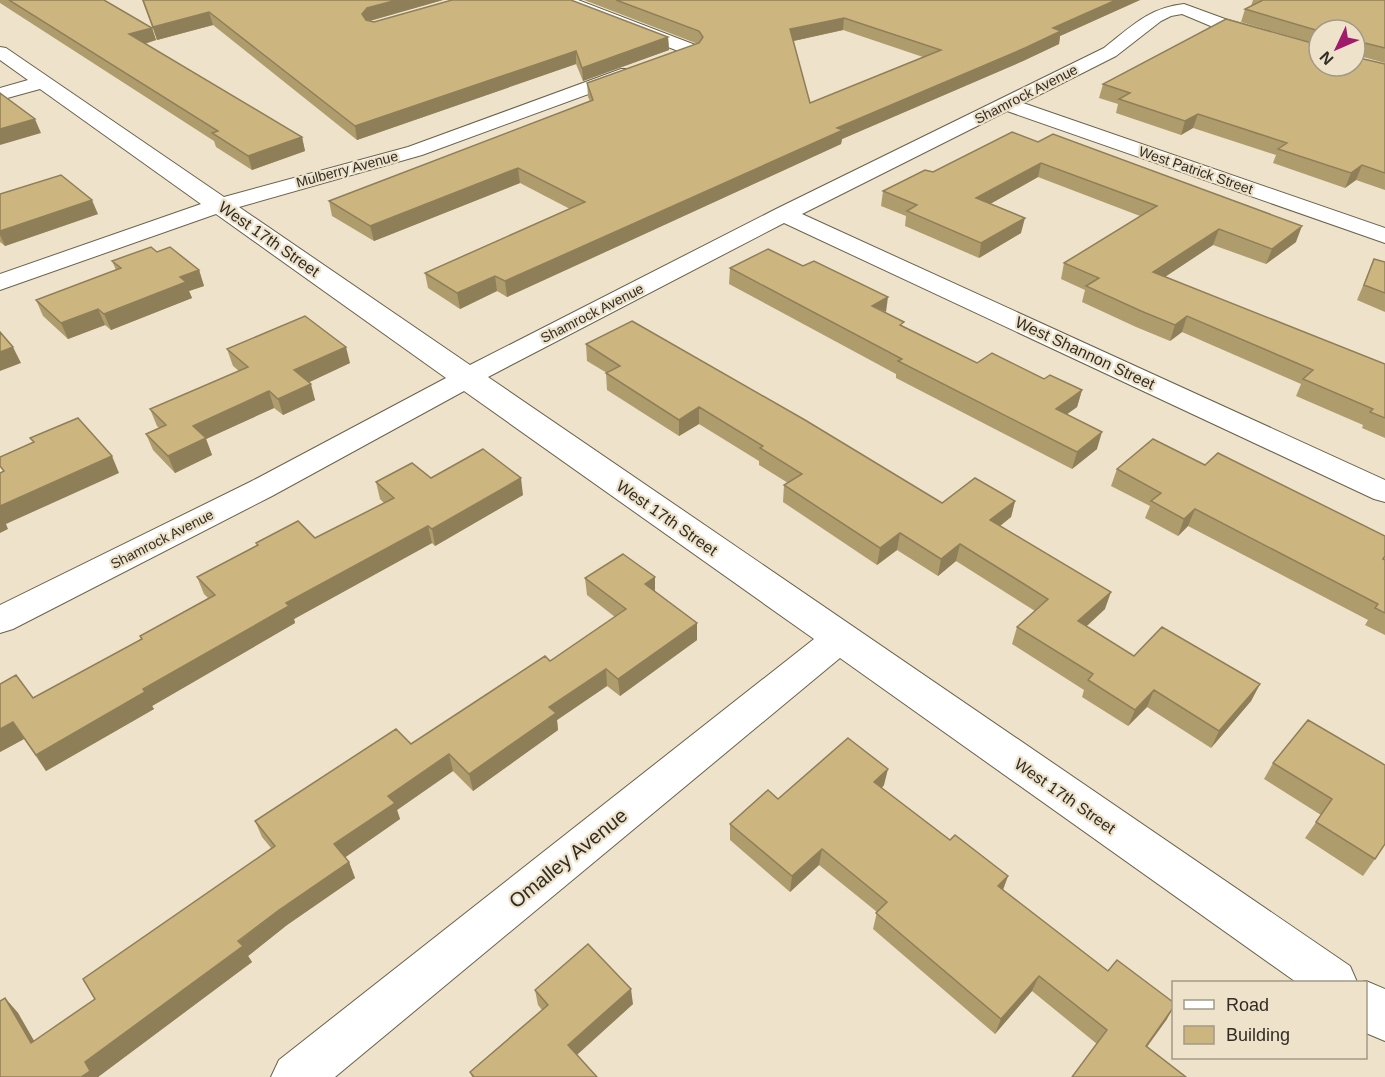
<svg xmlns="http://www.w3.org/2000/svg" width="1385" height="1077" font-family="Arial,sans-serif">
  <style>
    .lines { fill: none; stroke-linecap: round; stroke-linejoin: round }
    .street-casing { stroke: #6b624c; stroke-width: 2 }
    .street { fill: #fff; fill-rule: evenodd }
    .wall { fill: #af9c6d; fill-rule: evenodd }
    .shaded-wall { fill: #8f7f59 }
    .building { fill: #ccb57f; stroke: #8f7f59; stroke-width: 1.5; fill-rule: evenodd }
    .labels { text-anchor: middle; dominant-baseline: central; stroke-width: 4.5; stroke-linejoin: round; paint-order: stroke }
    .far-street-label { font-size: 14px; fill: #312d24; stroke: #eee3ca }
    .street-label { font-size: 16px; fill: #312d24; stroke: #eee3ca }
    .near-street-label { font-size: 20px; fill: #312d24; stroke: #eee3ca }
  </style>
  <rect width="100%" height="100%" fill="#eee3ca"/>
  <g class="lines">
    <defs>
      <path id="street" d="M555,0h23l120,46 3,4 -3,4h-12l-129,-50z
        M1184,4l41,15 94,28v11l-106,-31 -31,-13 -11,2 -10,5 -45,35 -93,47 362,125v15l-378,-132 -205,103 583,266v22l-11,-3 -590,-276 -296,154 862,589 7,16h-61l-456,-324 -505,419h-64l8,-17 535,-421 -350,-248 -192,105 -259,133 -13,4v-28l250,-123 196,-104 -230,-164 -216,76v-16l201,-70 -161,-115 -40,11v-12l28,-8 -28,-20v-13l6,1 218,149 184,-50 213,-78h14l2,4 -2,4 -213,78 -183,52 231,158 306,-156 328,-161c27,-21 44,-40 80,-44z
        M1366,981l19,8v52l-19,-8v-51h-4z"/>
    </defs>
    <use href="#street" class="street-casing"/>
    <use href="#street" class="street"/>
  </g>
  <path class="wall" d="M0,0h104l48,28 4,12 -11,4 157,93 3,14 -53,19 -36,-23 -2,-6 -214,-138z
    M142,0h301l-73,21 298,16 1,13 -86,31 -7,-17 -219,76 -144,-115 -56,15z
    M584,0h556l-80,36 -1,8 -36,17 -181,78 -1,5 -334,153 -10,-6 -37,18 -32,-21 -3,-15 145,-64 -50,-26 -146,58 -42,-25 -3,-15 261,-100 -2,-4 -1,-14 111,-39zM843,30l80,27 -113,46 -17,-62z
    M1253,0h132v63l-29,-8v2l29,7v126l-29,-10 -11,8 -72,-25 3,-8 -83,-27 -12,7 -65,-22 2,-9 -19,-6 4,-14 216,-18 36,-36h-36v15l-78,-23 4,-13 6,-3z
    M1012,132l284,110 -30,22 -53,-19 -48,32 220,87v74l-23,-10 1,-3 -67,-29 5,-12 -119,-52 -12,9 -34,-14 -54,-25 3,-12 -24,-11 3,-16 76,-47 -102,-39 -48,27 31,29 -42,25 -74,-32 1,-10 -25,-10 2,-15 50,-19z
    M0,194l98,20 -93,32 -5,-4z
    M157,252l42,18 5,16 -15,5 3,7 -81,32 -6,-5 -37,14 -25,-23 -7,-16 80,-30 -4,-9z
    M1374,259l11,3v50l-28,-12z
    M730,268l156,45 18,14 73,36 67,16 38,11 -5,17 -10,7 30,35 -25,20 -176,-91v-4l-167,-90z
    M586,344l356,159 73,-2 -4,16 -11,9 105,83 -19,17 48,30 126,28 -9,17 -40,47 -64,-41 -19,19 -46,-29 2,-7 -72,-46 5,-17 18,-16 -79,-50 -18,15 -41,-26 -20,15 -94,-63 1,-17 4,-2 -29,-18v-4l-60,-37 -20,12 -72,-46 -1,-17h1l-20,-12z
    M227,349l123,14 -41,19 6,18 -32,15 -9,-7 -68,31 6,16 -37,18 -22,-23 -7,-16 13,-6 -2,-2 -7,-17 89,-38 -6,-5z
    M1205,465l180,71v99l-20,-10 3,-5 -180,-94 -10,10 -33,-18 5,-12 -39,-20 6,-17z
    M431,478l92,17 -88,51 -3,-3 -138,76 1,4 -143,83 2,3 -108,62 -22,-32 -24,13 33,-54 108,-59 -1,-3 68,-38 -4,-4 -7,-17 60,-32 -1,-2 59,-5 69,-35 -4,-4 -4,-17z
    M585,578l70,14 42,31v17l-77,56 -13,-10 -50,34 1,10 -85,61 -20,-20 -56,39 3,9 -55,38 4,5 6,16 -68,47 -39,31 4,6 -154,115h-98l5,-79 13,15 16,28 61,-42 176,-151 -9,-11 -7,-16 156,-77 139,-83 65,-44 -28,-22z
    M1308,720l67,139 -12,17 -58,-38 16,-23 -57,-36 9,-16z
    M884,785l-2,3 68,52 58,36 -5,14 164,129 -20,28 -50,-3 -65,-53 -37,43 -122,-105 4,-17 -58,-47 -29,27 -60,-52v-16l48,-25z
    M535,990l98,14 -56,51 20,22h-125l-2,-5 72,-62 -4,-5z"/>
  <path class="shaded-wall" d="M397,0h46l-74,21 -4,6 -3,-13 5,-6z
    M1116,0h24l-80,36 -1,8 -36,17 -181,78 -1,5 -334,153 -2,-16 548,-253z
    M209,12l4,13 -56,15 -4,-13z
    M844,18l-1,12 -54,12 1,-13z
    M152,28l4,12 -23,7 -4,-13z
    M668,37l1,13 -86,31 -1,-13z
    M576,51v13l-219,76 -2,-14z
    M1198,114l-5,14 -12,7 4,-14z
    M35,119l6,14 -41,12v-16z
    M302,137l3,14 -53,19 -4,-14z
    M1041,163l-3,14 -64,36 2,-15z
    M1362,165l-6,15 -11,8 6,-15z
    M518,168l2,15 -146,58 -4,-15z
    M92,200l6,14 -93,32 -5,-11v-4z
    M1025,218l-4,15 -42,25 2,-15z
    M1302,226l-6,16 -30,22 6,-15z
    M1219,229l-6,16 -65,43 5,-16z
    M199,270l5,16 -15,5 3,7 -81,32 -7,-16 76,-37z
    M495,276l2,15 -37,18 -3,-16z
    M888,297l-2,15 -14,-6z
    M98,309l7,16 -37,14 -7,-16z
    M1187,316l-5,16 -12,9 5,-16z
    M13,347l8,16 -21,8v-19z
    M346,347l4,16 -51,24 -5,-17z
    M311,384l4,16 -32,15 -5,-16z
    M1082,390l-5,17 -25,18 4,-16z
    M269,391l5,17 -68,31 6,16 -37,18 -7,-17 25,-30z
    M699,407v17l-20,12v-16z
    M1102,432l-5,17 -25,20 5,-17z
    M112,456l7,17 -113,51 2,5 -8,4v-27z
    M521,478l2,17 -88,51 -3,-17z
    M1015,501l-4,16 -25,20 4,-17z
    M1195,509l-7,17 -10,10 6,-17z
    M428,526l4,17 -138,76 1,4 -143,83 2,3 -108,62 -10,-16 250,-152z
    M900,533l-3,17 -20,15 3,-17z
    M960,544l-4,17 -18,15 3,-17z
    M655,577v17l-10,-10z
    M1111,592l-6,17 -32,30 5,-18z
    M697,623v17l-77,56 -2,-17z
    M606,669l1,17 -50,34 1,10 -85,61 -4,-17 80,-67z
    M1260,684l-9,17 -40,47 8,-17z
    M1154,690l-7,17 -19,19 7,-16z
    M13,722l11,17 -24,13v-23z
    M449,754l4,17 -56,39 3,9 -60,42 -6,-17 54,-48z
    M888,769l-4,16 -13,14 3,-17z
    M822,849l-3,16 -29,27 2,-16z
    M349,862l6,16 -68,47 -39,31 4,6 -154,115h-17l4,-15 194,-152z
    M1008,876l-6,16 -4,-6z
    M1039,976l-7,15 -37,43 6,-15z
    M631,989l2,15 -62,56 -3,-15z
    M5,998l13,15 26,45 -13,-15z
    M1173,1008l-6,11 -30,41 9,-14z"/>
  <path class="building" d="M9,0h95l48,28 -23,6 173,103 -54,19 -36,-23 6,-2z
    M143,0h254l-30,8 -5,6 4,6 8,2 78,-22h119l97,37 -86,31 -6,-17 -221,75 -146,-114 -56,15z
    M616,0h500l-63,28 8,3 -36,17 -188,80 6,2 -338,151 -10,-5 -38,17 -32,-20 160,-71 -67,-34 -148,58 -41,-25 264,-101 -6,-17 112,-40 4,-6 -4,-6zM844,18l97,32 -131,53 -20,-74z
    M1263,0h122v48l-24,-6 -3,2v7l-3,1v-22l-36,1 -74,-22z
    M1226,19l93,26v21h36v-9l30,7v109l-23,-8 -11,8 -73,-24 9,-6 -89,-29 -13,7 -66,-22 11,-6 -27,-9z
    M0,93l35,26 -35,10z
    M1012,132l26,10 15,-8 249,92 -30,23 -53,-20 -66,43 232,92v54l-15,-6 3,-3 -70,-30 10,-9 -126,-54 -12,9 -34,-14 -55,-25 13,-8 -35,-15 93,-57 -116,-43 -65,35 49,20 -44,25 -74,-32 10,-6 -34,-14 42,-21 8,2z
    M61,175l31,25 -92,31v-37z
    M151,247l6,5 13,-5 29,23 -19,7 6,5 -82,32 -6,-5 -37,14 -25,-23 85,-32 -9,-7z
    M768,249l35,17 11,-5 74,36 -16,9 32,16 -4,3 77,38 15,-10 52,26 6,-4 32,15 -26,19 46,23 -25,20 -179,-91 4,-2 -172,-91z
    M1374,259l11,3v31l-21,-8z
    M305,316l41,31 -52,23 17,14 -33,15 -9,-8 -76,35 13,12 -38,18 -22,-22 20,-9 -16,-16 98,-42 -21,-18z
    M632,321l173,99 137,83 33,-25 40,23 -25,19 121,72 -33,29 56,35 28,-29 98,57 -41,47 -65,-41 -19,20 -47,-30 5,-6 -76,-47 31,-28 -88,-55 -19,15 -41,-26 -20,15 -96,-63 18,-11 -42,-26 3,-2 -64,-39 -20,13 -73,-47 14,-7 -34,-22z
    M0,332l13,15 -13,5z
    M78,418l34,38 -112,50v-33l4,-2 -4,-5v-9l34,-15 -4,-4z
    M1153,439l52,26 13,-12 167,83v20l-2,3 2,1v53l-10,-5 3,-4 -183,-95 -11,10 -33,-18 10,-8 -44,-24z
    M483,449l38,29 -89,51 -4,-3 -142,77 3,3 -146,83 2,3 -109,63 -23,-33 -13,7v-45l16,-9 17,23 109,-59 -2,-3 75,-41 -18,-18 61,-32 -2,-2 42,-22 17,17 79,-40 -18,-16 36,-19 19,15z
    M623,554l32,23 -10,7 52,39 -79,56 -12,-10 -57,38 7,6 -87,61 -20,-20 -61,42 7,7 -61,41 15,18 -70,48 -41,31 5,5 -158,116 5,9 -9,6h-81v-76l5,-3 26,45 64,-44 -12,-20 192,-133 -20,-25 141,-92 15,15 134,-88 5,5 76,-52 -41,-31z
    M1308,720l77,45v79l-10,15 -59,-37 16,-23 -59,-36z
    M848,738l40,31 -14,13 76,58 5,-5 53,41 -10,10 110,85 9,-11 56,42v6l-27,38 40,31h-114l35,-47 -68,-54 -38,43 -125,-106 11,-11 -65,-53 -30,27 -62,-52 38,-34 10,9z
    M588,944l43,45 -63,56 29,32h-123l-4,-5 78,-67 -13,-15z"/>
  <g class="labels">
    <g class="far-street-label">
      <text transform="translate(1026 94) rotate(-27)">Shamrock Avenue</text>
      <text transform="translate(347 169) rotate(-15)">Mulberry Avenue</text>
      <text transform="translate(1196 170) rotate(19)">West Patrick Street</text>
      <text transform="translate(592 313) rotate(-27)">Shamrock Avenue</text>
      <text transform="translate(162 539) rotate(-27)">Shamrock Avenue</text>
    </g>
    <g class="street-label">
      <text transform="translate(269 239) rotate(35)">West 17th Street</text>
      <text transform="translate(1085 353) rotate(25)">West Shannon Street</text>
      <text transform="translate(667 518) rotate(35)">West 17th Street</text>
      <text transform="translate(1065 796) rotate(35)">West 17th Street</text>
    </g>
    <g class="near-street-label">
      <text transform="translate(568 858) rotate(-39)">Omalley Avenue</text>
    </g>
  </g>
  <rect x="1172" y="981" width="195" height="78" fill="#eee3ca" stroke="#a29a88" stroke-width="1.5"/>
  <rect x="1184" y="1000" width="30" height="9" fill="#ffffff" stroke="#a29a88" stroke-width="1.5"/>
  <text x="1226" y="1011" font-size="18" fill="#312d24">Road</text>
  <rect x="1184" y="1026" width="30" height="18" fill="#ccb57f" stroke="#a29a88" stroke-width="1.5"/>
  <text x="1226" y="1041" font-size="18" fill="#312d24">Building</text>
  <g transform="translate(1337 48) rotate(226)"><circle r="28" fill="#eee3ca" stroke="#a29a88" stroke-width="1.5"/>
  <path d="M0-4.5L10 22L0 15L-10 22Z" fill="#a01b6b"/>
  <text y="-9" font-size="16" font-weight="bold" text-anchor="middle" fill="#312d24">N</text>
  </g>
</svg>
